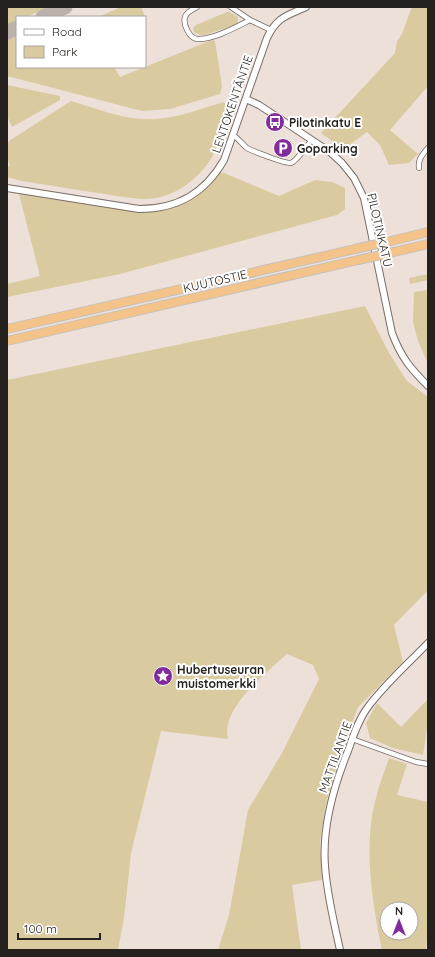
<svg xmlns="http://www.w3.org/2000/svg" width="435" height="957" font-family="Quicksand,sans-serif">
  <style>
    .green { fill: #daca9f; fill-rule: evenodd }
    .lines { fill: none; stroke-linecap: round; stroke-linejoin: round }
    .taxiway { stroke: #bcb2ab; stroke-width: 15 }
    .street-casing { stroke: #786c66; stroke-width: 6 }
    .secondary-casing { stroke: #786c66; stroke-width: 8 }
    .highway-casing { stroke: #c2c1c0; stroke-width: 10 }
    .street { stroke: #fff; stroke-width: 4.5 }
    .secondary { stroke: #fff; stroke-width: 6 }
    .highway { stroke: #f3c38a; stroke-width: 8 }
    .highway-bridge-casing { stroke: #c2c1c0; stroke-width: 10; stroke-linecap: butt }
    .highway-bridge { stroke: #f3c38a; stroke-width: 8 }
    .labels { text-anchor: middle; dominant-baseline: central; stroke-width: 4; stroke-linejoin: round; paint-order: stroke }
    .street-label { font-size: 12px; fill: #25211e; stroke: #fff }
    .poi-label { font-size: 12px; font-weight: bold; fill: #25211e; stroke: #fff; text-anchor: start }
  </style>
  <rect width="100%" height="100%" fill="#ede0d8"/>
  <path class="green" d="M7,7h42l-23,10h-9v4l-10,4z
    M121,7h20l5,12h-1v-2h-47z
    M414,7h14v79l-38,44 28,24 -9,9 -20,2 -9,-20 -13,-13 -22,16 -9,-4 -15,-11 74,-80 2,-12 5,-7 9,-25z
    M227,12h2l9,5v4l-3,4 -31,10h-4l-6,-3 -1,-4 3,-3z
    M17,36v31h97l6,10 92,-37 3,1 7,45 -2,8 -50,15 -28,2 -135,-35v-36z
    M7,85l53,11v4l-48,27 -5,-11z
    M71,101c27,8 56,20 84,18 24,-1 47,-11 69,-17l4,9c-5,14 -8,32 -16,46 -14,24 -41,43 -70,42 -17,-1 -34,-5 -51,-7 -23,-4 -46,-7 -69,-11l-15,-4v-9l3,-3c-3,-7 -5,-17 -1,-24z
    M217,172l7,1 55,23 36,-16 17,2 13,6v21l-8,6 -217,59 -113,23v-13l33,-8 -22,-86 121,19 41,-7z
    M428,274v6l-18,4 -1,-6z
    M428,290v74l-10,-23 -5,-19 1,-30z
    M365,306l24,47 18,28 21,16v193l-34,35 9,37 -45,45 -17,46 -15,50 -6,38 2,39 -30,5 9,65h-83l11,-35 19,-105 34,-57 37,-74 -6,-14 -26,-11c-20,18 -67,55 -59,85l-67,-8 -30,122 -7,65 -6,32h-111v-570z
    M428,699v23l-5,33 -30,-7 -23,-10 -4,-15 11,-20 24,24z
    M389,758l18,6 -10,31 31,7v126l-2,22h-44c-10,-48 -19,-104 -6,-152 3,-14 9,-27 13,-40zM387,909h24v24h-24z"/>
  <g class="lines">
    <path class="taxiway" d="M43,17l22,-10
      M7,32l10,-4"/>
    <defs>
      <path id="street" d="M197,7c-4,2 -11,6 -12,10 -2,7 4,21 12,22 16,1 39,-12 53,-19
        M231,7l19,13 21,10
        M233,135c6,4 9,9 14,13 5,3 39,16 44,15 6,-2 16,-18 21,-23
        M419,168c-1,-9 3,-13 9,-20
        M352,739l64,23 12,2"/>
      <path id="secondary" d="M246,99l13,6 71,47 12,11 12,15 10,20 28,135c9,24 18,35 36,53
        M7,188l132,21c39,0 66,-16 85,-49l43,-122c10,-21 19,-22 39,-31
        M340,950c-6,-28 -13,-55 -15,-84 -3,-39 8,-78 23,-115 5,-14 10,-31 20,-44 17,-23 40,-43 60,-64"/>
      <path id="highway" d="M391,241l37,-9
        M394,252l34,-8
        M7,329l348,-80
        M7,341l351,-81"/>
    </defs>
    <use href="#street" class="street-casing"/>
    <use href="#secondary" class="secondary-casing"/>
    <use href="#highway" class="highway-casing"/>
    <use href="#street" class="street"/>
    <use href="#secondary" class="secondary"/>
    <use href="#highway" class="highway"/>
    <defs>
      <path id="highway-bridge" d="M355,249l36,-8
        M358,260l36,-8"/>
    </defs>
    <use href="#highway-bridge" class="highway-bridge-casing"/>
    <use href="#highway-bridge" class="highway-bridge"/>
  </g>
  <defs>
    <symbol id="bus-disc" viewBox="-11 -11 22 22"><circle r="9.5" fill="#812c9a" stroke="#fff"/><path d="M-5-6H5V4H4V6H2V4H-2V6H-4V4H-5ZM-3.5-4V0h7V-4ZM-3.5 1.2v1.5H-2V1.2ZM2 1.2v1.5H3.5V1.2Z" fill="#fff"/></symbol>
    <symbol id="parking-disc" viewBox="-11 -11 22 22"><circle r="9.5" fill="#812c9a" stroke="#fff"/><path d="M-3.5-5.5H1a3.5 3.5 0 0 1 0 7H-1V5.5H-3.5ZM-1-3.4V-.6H.8a1.4 1.4 0 0 0 0-2.8Z" fill="#fff"/></symbol>
    <symbol id="sight-disc" viewBox="-11 -11 22 22"><circle r="9.5" fill="#812c9a" stroke="#fff"/><path d="M0-6L1.8-2.2L6-1.7L2.9 1.2L3.7 5.4L0 3.3L-3.7 5.4L-2.9 1.2L-6-1.7L-1.8-2.2Z" fill="#fff"/></symbol>
  </defs>
  <g fill-rule="evenodd">
    <use href="#bus-disc" x="264" y="111" width="22" height="22"/>
    <use href="#parking-disc" x="272" y="137" width="22" height="22"/>
    <use href="#sight-disc" x="152" y="665" width="22" height="22"/>
  </g>
  <g class="labels">
    <g class="street-label">
      <text transform="translate(232 104) rotate(-71)">LENTOKENTÄNTIE</text>
      <text transform="translate(380 230) rotate(77)">PILOTINKATU</text>
      <text transform="translate(215 281) rotate(-13)">KUUTOSTIE</text>
      <text transform="translate(335 757) rotate(-70)">MATTILANTIE</text>
    </g>
    <g class="poi-label">
      <text x="289" y="122">Pilotinkatu E</text>
      <text x="297" y="148">Goparking</text>
      <text x="177" y="669">Hubertuseuran<tspan x="177" dy="14">muistomerkki</tspan></text>
    </g>
  </g>
  <rect width="435" height="957" fill="none" stroke="#25211e" stroke-width="16"/>
  <rect x="16" y="16" width="130" height="52" fill="#ffffff" stroke="#a8a6a5"/>
  <rect x="24" y="29" width="20" height="6" fill="#ffffff" stroke="#a8a6a5"/>
  <text x="52" y="36" font-size="12" fill="#25211e">Road</text>
  <rect x="24" y="46" width="20" height="12" fill="#daca9f" stroke="#a8a6a5"/>
  <text x="52" y="56" font-size="12" fill="#25211e">Park</text>
  <g transform="translate(399 921)"><circle r="19" fill="#ffffff" stroke="#a8a6a5"/>
  <path d="M0-3L7 15L0 10L-7 15Z" fill="#812c9a"/>
  <text y="-6" font-size="11" font-weight="bold" text-anchor="middle" fill="#25211e">N</text>
  </g>
  <path d="M18 933v6h82v-6" fill="none" stroke="#25211e" stroke-width="2"/>
  <text x="24" y="933" font-size="12" fill="#25211e" stroke="#ffffff" stroke-width="3" paint-order="stroke">100 m</text>
</svg>
